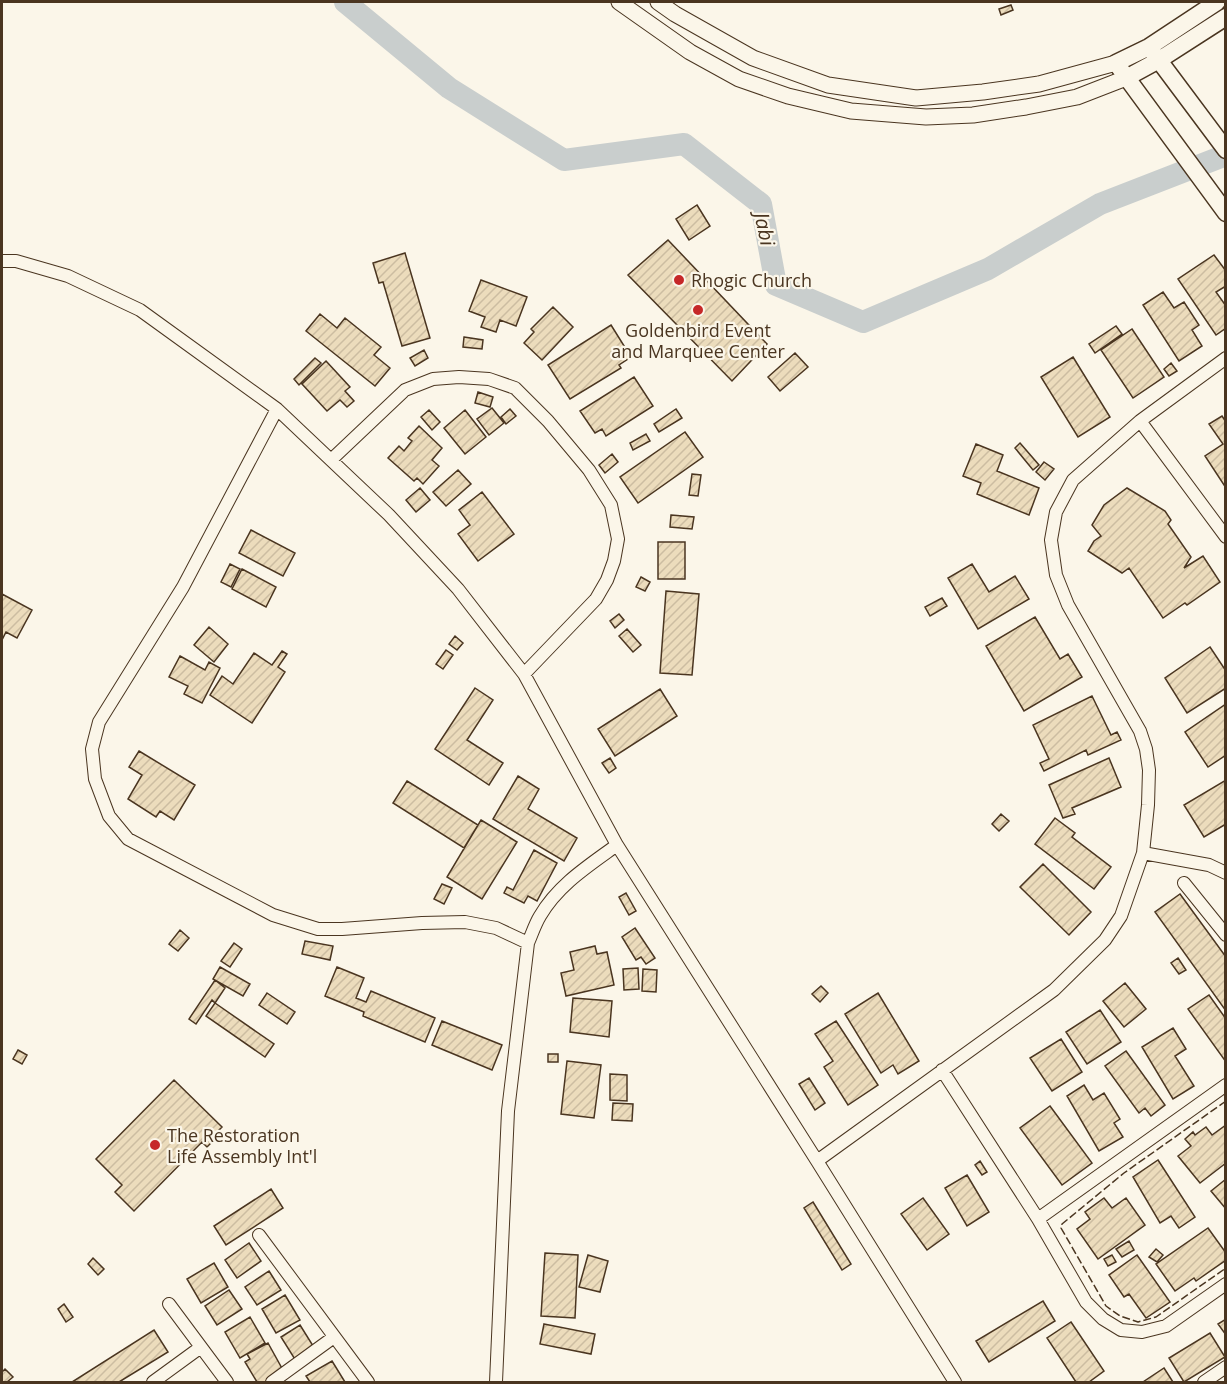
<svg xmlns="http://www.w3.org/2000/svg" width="1227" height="1384" font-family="'Open Sans',sans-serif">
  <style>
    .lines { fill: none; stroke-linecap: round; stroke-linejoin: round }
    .river { stroke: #c9cecd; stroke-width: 22 }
    .building { fill: url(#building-hatch); stroke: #4a3520; stroke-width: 1.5 }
    .minor-casing { stroke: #4a3520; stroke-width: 14 }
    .tertiary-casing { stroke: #4a3520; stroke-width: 17 }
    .secondary-casing { stroke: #4a3520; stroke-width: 19 }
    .minor { stroke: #fbf6e9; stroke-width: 12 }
    .tertiary { stroke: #fbf6e9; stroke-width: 15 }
    .secondary { stroke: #fbf6e9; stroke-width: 16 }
    .fence { stroke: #4a3520; stroke-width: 1.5; stroke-dasharray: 8 3; stroke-linecap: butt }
    .poi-dot { fill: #c62828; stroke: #fbf6e9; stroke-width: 2 }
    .labels { text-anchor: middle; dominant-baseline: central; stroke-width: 4.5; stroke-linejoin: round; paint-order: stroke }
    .poi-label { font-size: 18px; fill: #4a3520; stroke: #fbf6e9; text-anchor: start }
    .water-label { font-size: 20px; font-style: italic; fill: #4a3520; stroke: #fbf6e9 }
  </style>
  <defs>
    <pattern id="building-hatch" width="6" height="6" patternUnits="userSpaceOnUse" patternTransform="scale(1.5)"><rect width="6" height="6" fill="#ecdcbc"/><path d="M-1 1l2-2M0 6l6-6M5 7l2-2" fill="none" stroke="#ccbda1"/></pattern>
  </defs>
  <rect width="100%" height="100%" fill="#fbf6e9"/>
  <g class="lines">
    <path class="river" d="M345,2l104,86 115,72 120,-16 77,60 15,81 87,37 125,-53 112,-65 126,-49"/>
  </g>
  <path class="building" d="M1011,5l2,5 -12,5 -2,-6z
    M697,205l13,21 -21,14 -13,-21z
    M668,240l99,104 -35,37 -104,-106z
    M405,253l25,85 -28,8 -19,-64 -4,1 -6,-20z
    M1214,255l12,16v15l-10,6 10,14v22l-10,7 -38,-56z
    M481,280l46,17 -11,29 -16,-6 -4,12 -15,-5 4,-10 -16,-6z
    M1163,292l11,16 10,-6 15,23 -7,5 10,16 -23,15 -36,-56z
    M553,307l20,20 -31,33 -18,-17 10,-11 -3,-3z
    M320,314l17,14 8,-10 36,29 -7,8 16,13 -15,18 -69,-55z
    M611,325l20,32 -12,8 2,3 -51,31 -22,-34z
    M1116,326l6,8 -27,19 -6,-9z
    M1132,329l32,48 -31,21 -32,-48z
    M464,337l19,3 -1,9 -19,-2z
    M424,350l4,8 -13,8 -5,-8z
    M795,353l13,14 -28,24 -12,-14z
    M1073,357l37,60 -32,20 -37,-60z
    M315,358l6,5 -22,22 -5,-6z
    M326,361l24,26 -5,4 9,10 -7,6 -7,-7 -13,11 -25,-27z
    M1171,363l6,8 -8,5 -5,-7z
    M634,377l19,29 -47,30 -4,-7 -7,4 -15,-22z
    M478,392l15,5 -3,10 -15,-4z
    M492,408l12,15 -15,12 -12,-16z
    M510,409l6,7 -10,8 -5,-7z
    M676,409l6,9 -23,14 -5,-8z
    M429,410l11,12 -8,8 -11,-13z
    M465,410l21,27 -21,17 -21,-26z
    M1222,416l4,6v66l-21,-32 18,-12 -14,-20z
    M419,426l23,22 -10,12 7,6 -16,18 -6,-6 -3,3 -26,-23 11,-12 5,5 8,-10 -4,-3z
    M685,432l18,25 -65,46 -18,-26z
    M646,434l4,7 -17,9 -3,-7z
    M1020,443l19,22 -6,5 -18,-22z
    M976,444l27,11 -6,16 42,17 -10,27 -52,-21 4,-11 -18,-7z
    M612,454l6,8 -13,11 -6,-8z
    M1044,462l10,7 -9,11 -9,-8z
    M458,470l13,14 -25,22 -13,-14z
    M692,474l9,1 -3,21 -9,-1z
    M420,488l10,12 -14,12 -10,-12z
    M1127,488l38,23 6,9 -3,4 23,33 -7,11 19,-12 17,26 -33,23 -2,-2 -22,15 -34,-50 -7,5 -34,-22 6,-10 7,-5 -9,-11 12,-20z
    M482,492l32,42 -36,27 -20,-27 12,-9 -11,-15z
    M671,515l23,2 -2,12 -22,-2z
    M251,530l44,23 -12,23 -44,-23z
    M658,542h27v37h-27z
    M230,564l10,5 -9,18 -10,-5z
    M972,564l17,28 26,-16 14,23 -51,30 -30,-51z
    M242,569l34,18 -10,20 -34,-18z
    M641,577l9,5 -5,9 -9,-4z
    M666,591l33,3 -7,81 -32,-2z
    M2,594l30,16 -15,28 -11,-6 -4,8z
    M942,598l5,8 -17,10 -5,-9z
    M619,614l5,6 -9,8 -5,-7z
    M1035,617l25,42 8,-5 14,23 -58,34 -38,-65z
    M209,627l19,17 -14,18 -20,-17z
    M627,629l14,16 -8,7 -14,-16z
    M455,636l8,7 -6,7 -8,-6z
    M1210,647l16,24v17l-39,25 -22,-35z
    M446,650l7,5 -10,14 -7,-5z
    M282,651l5,3 -9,13 7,5 -33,51 -42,-28 12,-19 11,8 21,-31 18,12z
    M180,656l25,14 4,-8 11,6 -18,35 -18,-9 4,-8 -19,-9z
    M475,688l18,12 -26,40 36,23 -14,22 -54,-36z
    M660,689l17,27 -62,40 -17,-27z
    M1092,696l19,39 6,-3 4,8 -33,15 -2,-5 -42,21 -4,-8 9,-4 -16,-34z
    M1226,704v51l-18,12 -23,-35z
    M139,751l56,34 -21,35 -14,-9 -4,6 -28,-18 14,-24 -13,-8z
    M610,758l6,10 -7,5 -7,-10z
    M1109,758l12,29 -49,21 3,6 -12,4 -14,-33z
    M518,776l21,13 -11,20 49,29 -13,23 -71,-42z
    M1226,780v44l-22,13 -20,-32z
    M407,781l71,44 -14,23 -71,-45z
    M1001,814l8,7 -10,10 -7,-7z
    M1055,818l20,15 -3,4 39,30 -17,22 -59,-45z
    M481,820l36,22 -35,57 -35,-22z
    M534,850l23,13 -20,38 -9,-5 -4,7 -20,-10 3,-6 6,3z
    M1043,864l48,48 -22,23 -49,-48z
    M442,884l10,4 -8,16 -10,-5z
    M626,893l10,18 -7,4 -10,-18z
    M1180,894l46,63v54l-71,-99z
    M635,928l20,30 -9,6 -5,-7 -5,3 -14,-23z
    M180,930l9,8 -11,13 -9,-7z
    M305,941l28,5 -3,14 -28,-6z
    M234,943l8,6 -12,18 -9,-6z
    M595,946l2,8 10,-2 7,33 -48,11 -5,-23 13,-3 -4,-18z
    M1178,958l8,12 -7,4 -8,-11z
    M220,967l30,17 -7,12 -30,-17z
    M337,967l27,11 -8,20 10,4 5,-11 64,27 -10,24 -62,-26 1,-4 -39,-16z
    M638,968l1,21 -15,1 -1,-21z
    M643,969l14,1 -1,22 -14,-1z
    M215,980l10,8 -10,15 -3,-3 -16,24 -7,-5z
    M1125,983l21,26 -22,18 -21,-26z
    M821,986l7,7 -8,9 -8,-8z
    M267,993l28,19 -8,12 -28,-19z
    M878,993l41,68 -21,13 -5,-9 -12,8 -36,-59z
    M1209,995l17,24v43l-38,-53z
    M573,998l39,3 -3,36 -39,-5z
    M215,1003l59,41 -9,13 -59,-41z
    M1100,1010l21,32 -34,22 -21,-32z
    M442,1021l60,24 -10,25 -60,-25z
    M836,1021l42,64 -30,20 -24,-38 9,-6 -18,-27z
    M1173,1028l13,21 -11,7 19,30 -21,13 -31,-52z
    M1061,1039l21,33 -30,19 -22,-33z
    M18,1050l9,5 -5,9 -9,-5z
    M1126,1051l39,54 -14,11 -6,-8 -6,5 -34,-47z
    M548,1054h10v8h-10z
    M567,1061l34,4 -7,53 -33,-4z
    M610,1074l17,1v26l-17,-1z
    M809,1078l16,25 -10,7 -16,-26z
    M174,1080l48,47 -12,12 2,3 -5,5 -5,-5 -68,69 -19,-19 7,-7 -26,-26z
    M1084,1085l9,15 11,-7 16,26 -6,4 9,14 -24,14 -32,-55z
    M613,1103l20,1 -1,17 -20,-1z
    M1050,1106l42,57 -30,22 -42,-57z
    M1226,1125v38l-26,20 -22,-27 13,-10 -6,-7 8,-7 2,3 11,-8 6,8z
    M1158,1160l37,57 -16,11 -8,-12 -11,7 -27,-46z
    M980,1161l7,11 -5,3 -7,-10z
    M967,1175l22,37 -22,14 -22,-38z
    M1226,1179v30l-15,-18z
    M271,1189l12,19 -57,37 -12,-19z
    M923,1198l26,36 -22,16 -26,-36z
    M1104,1198l8,10 14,-10 19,27 -47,34 -21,-30 13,-10 -5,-7z
    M813,1202l38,62 -9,6 -38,-62z
    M1208,1228l18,25v7l-30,21 -2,-3 -19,13 -19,-27z
    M1129,1241l5,9 -12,7 -6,-8z
    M249,1243l12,18 -24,17 -12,-18z
    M1156,1249l7,6 -6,7 -8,-5z
    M545,1253l33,2 -3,63 -34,-2z
    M588,1255l20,6 -8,31 -21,-5z
    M1112,1255l4,7 -8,4 -4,-7z
    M1137,1255l33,47 -24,16 -17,-24 -5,3 -15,-22z
    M93,1258l11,11 -6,6 -10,-11z
    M214,1263l14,24 -27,16 -14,-24z
    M269,1271l12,19 -24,15 -12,-18z
    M229,1290l13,19 -25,16 -12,-19z
    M285,1295l15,25 -24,13 -14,-24z
    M1043,1301l12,20 -66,41 -13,-21z
    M64,1304l9,13 -7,5 -8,-13z
    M250,1317l15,26 -25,15 -15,-26z
    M1226,1319v16l-8,-11z
    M1071,1322l33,49 -15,11h-13l-29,-44z
    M544,1324l51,10 -4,20 -51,-10z
    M300,1325l15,24 -19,12 -15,-24z
    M154,1330l14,22 -49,30h-47z
    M1210,1333l15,24 -41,25 -15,-24z
    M268,1343l16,29 -18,10h-9l-12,-20 5,-3 -3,-5z
    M332,1361l13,21h-35l-4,-6z
    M1164,1368l9,14h-30z
    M5,1369l8,8 -6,5h-5v-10z"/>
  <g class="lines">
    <defs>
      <path id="minor" d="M2,261h14l52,15 72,34 137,99 112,106 69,74 66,85 93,171 200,316 138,221
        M277,409l-94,178 -84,135 -7,27 3,30 14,37 19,23 145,76 45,14h24l80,-6 43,-1 31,6 32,15
        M1140,421l86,116
        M331,460l74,-70 28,-11 26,-2 30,2 26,9 33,33 41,49 22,35 7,34 -4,22 -7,19 -11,19 -72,75
        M1143,853l66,12 17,8
        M1184,883l42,52
        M942,1070l96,149 48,83 17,17 18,11 21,2 24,-6 60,-42
        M817,1161l237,-171 51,-50 16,-24 22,-63 5,-48 1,-35 -3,-21 -6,-18 -72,-126 -12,-30 -5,-35 5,-28 17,-32 67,-59 86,-63
        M1038,1219l188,-134
        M259,1235l109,147
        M169,1304l58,78
        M153,1382l48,-35
        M272,1382l62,-45
        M496,1382l12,-271 20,-168c4,-9 7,-19 12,-27 18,-31 48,-50 77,-71
        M1204,1382l22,-15"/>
      <path id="tertiary" d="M619,2l71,50 49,27 49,17 63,15 75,6 47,-2 53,-8 51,-10 49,-19
        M658,2l17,12 78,44 75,27 88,13 67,-6 56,-8 77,-21"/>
      <path id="secondary" d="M1217,2l-68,45 -33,16 110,150
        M1149,47l77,103
        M1126,78l33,-18 67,-43"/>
    </defs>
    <use href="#minor" class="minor-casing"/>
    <use href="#tertiary" class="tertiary-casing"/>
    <use href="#secondary" class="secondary-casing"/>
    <use href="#minor" class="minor"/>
    <use href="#tertiary" class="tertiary"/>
    <use href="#secondary" class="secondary"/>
    <path class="fence" d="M1226,1101l-102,72 -62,51 -1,4 45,78 14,10 18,6 18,-5 70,-49"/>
  </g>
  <g class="poi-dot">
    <circle cx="679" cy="280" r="6"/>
    <circle cx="698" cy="310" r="6"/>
    <circle cx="155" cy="1145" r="6"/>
  </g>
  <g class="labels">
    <g class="poi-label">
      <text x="691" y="280">Rhogic Church</text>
      <text x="698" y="330" text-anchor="middle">Goldenbird Event<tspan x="698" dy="21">and Marquee Center</tspan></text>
      <text x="167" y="1135">The Restoration<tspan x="167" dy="21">Life Assembly Int'l</tspan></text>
    </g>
    <g class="water-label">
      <text transform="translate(765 229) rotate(78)">Jabi</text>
    </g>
  </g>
  <rect width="1227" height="1384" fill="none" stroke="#4a3520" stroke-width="6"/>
</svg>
